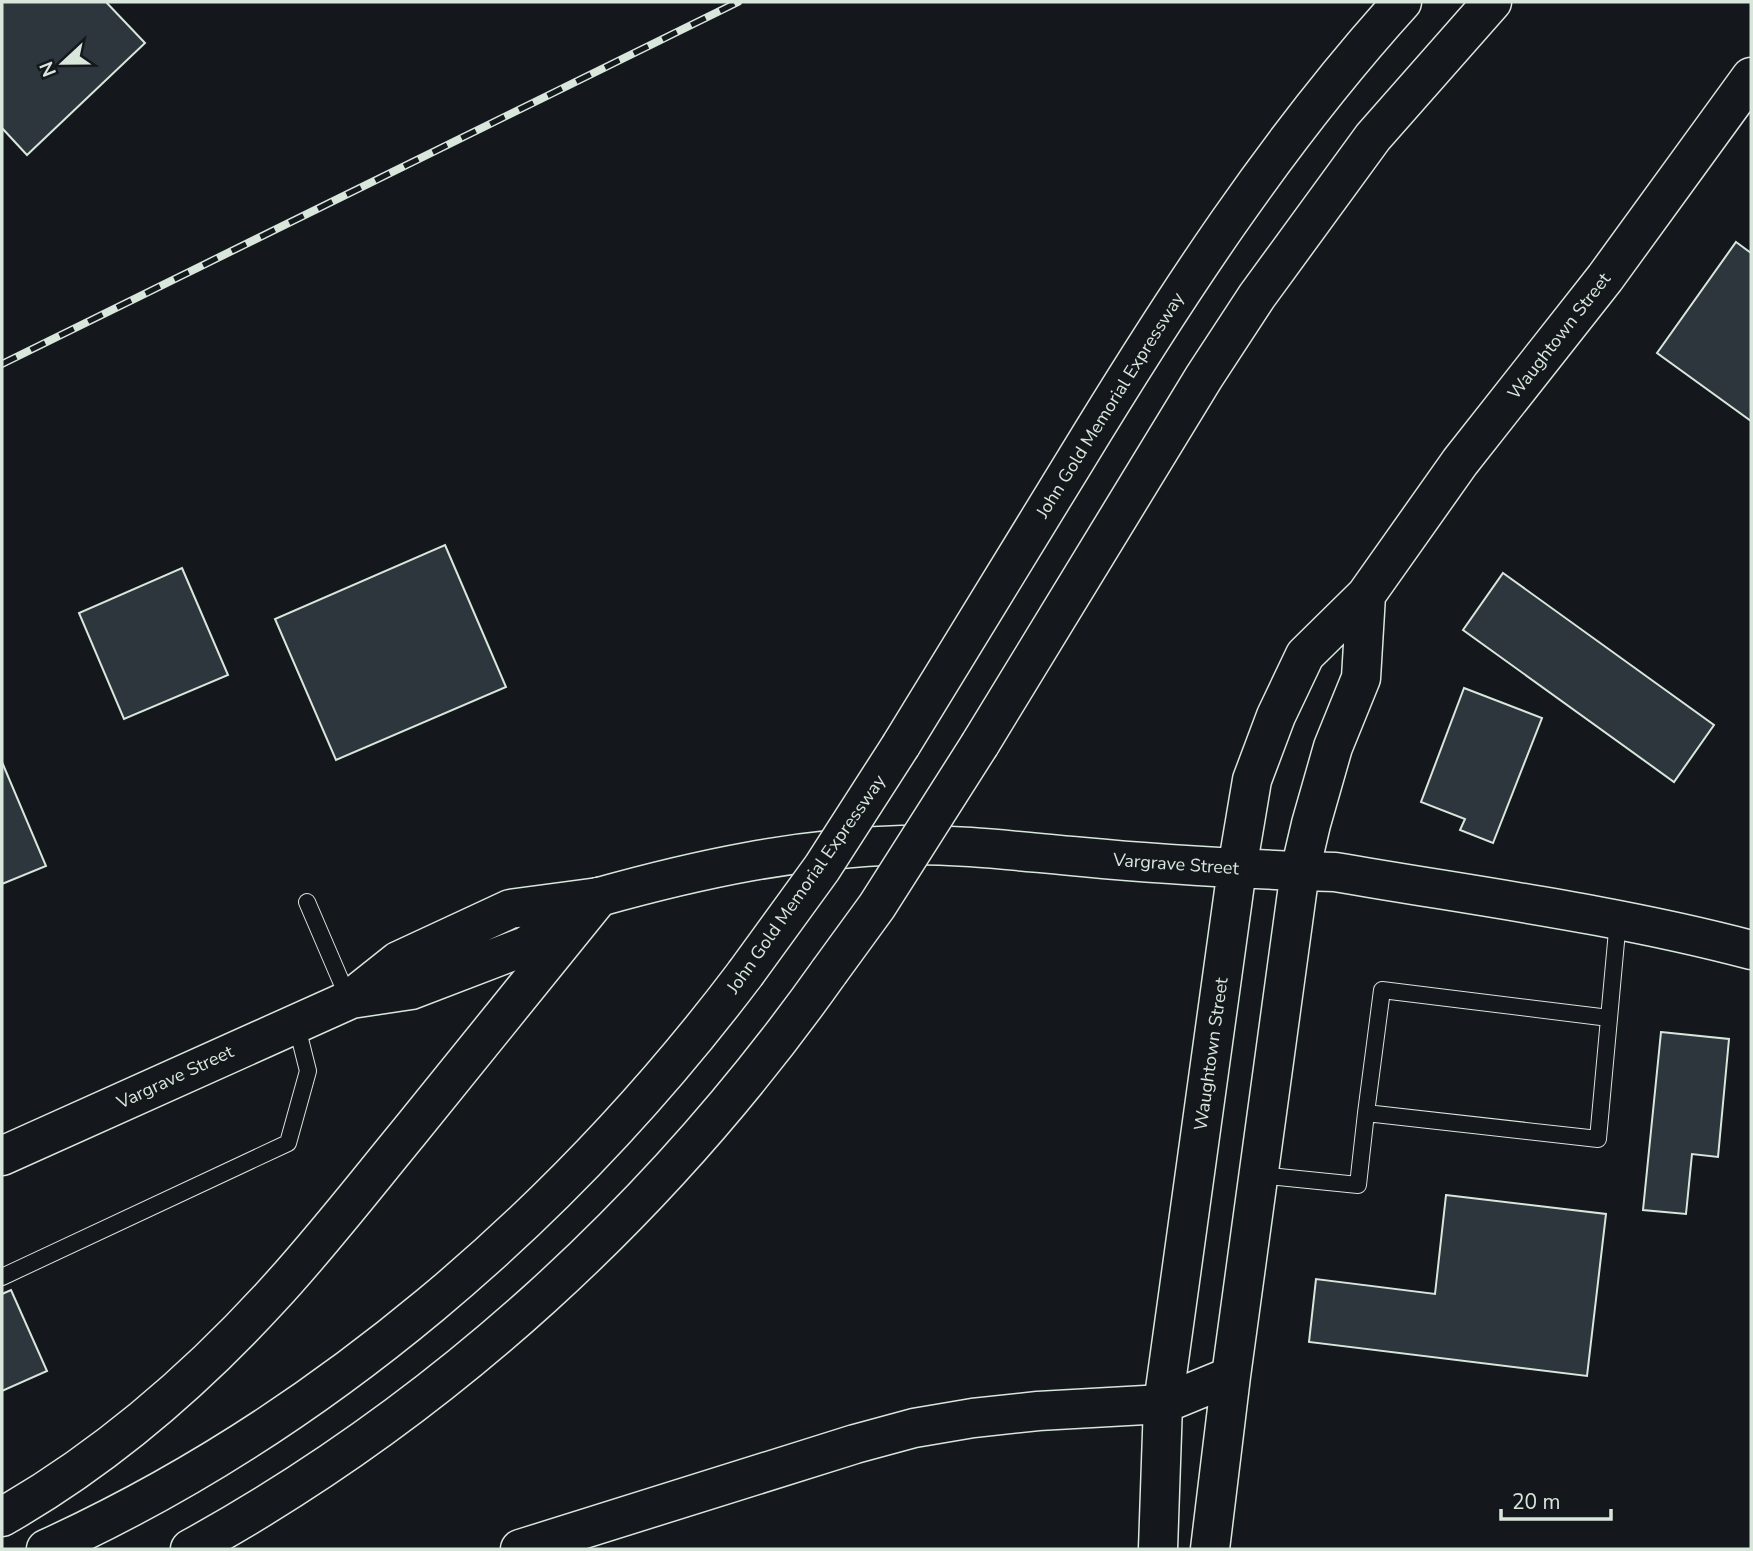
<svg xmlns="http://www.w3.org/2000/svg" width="1753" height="1551" font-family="'Nunito Sans',sans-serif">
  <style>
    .building { fill: #2c363c; stroke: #d8e6dc; stroke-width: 2 }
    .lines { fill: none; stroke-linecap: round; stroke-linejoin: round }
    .lane-casing { stroke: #d8e6dc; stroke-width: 18 }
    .secondary-casing { stroke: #d8e6dc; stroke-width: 41 }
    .primary-casing { stroke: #d8e6dc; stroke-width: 41 }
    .highway-casing { stroke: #d8e6dc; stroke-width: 41 }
    .lane { stroke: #14181c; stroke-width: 16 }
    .secondary { stroke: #14181c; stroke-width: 38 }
    .primary { stroke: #14181c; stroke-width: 38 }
    .highway { stroke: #14181c; stroke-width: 38 }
    .rail-casing { stroke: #d8e6dc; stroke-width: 8 }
    .rail { stroke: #14181c; stroke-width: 5; stroke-dasharray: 16; stroke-linecap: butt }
    .highway-bridge-casing { stroke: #d8e6dc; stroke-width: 41; stroke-linecap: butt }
    .highway-bridge { stroke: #14181c; stroke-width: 38 }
    .labels { text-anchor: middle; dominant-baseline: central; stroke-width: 5; stroke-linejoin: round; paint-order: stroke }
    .street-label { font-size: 18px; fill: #d8e6dc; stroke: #14181c }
  </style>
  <rect width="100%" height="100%" fill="#14181c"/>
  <path class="building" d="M2,2h104l39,41 -118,112 -25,-27z
    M1736,242l15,11v168l-94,-68z
    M445,545l61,142 -170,73 -61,-141z
    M182,568l46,107 -104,44 -45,-106z
    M1503,573l211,152 -40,57 -211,-152z
    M1464,688l78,30 -49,125 -33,-13 5,-11 -44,-17z
    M2,762l44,104 -44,18z
    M1661,1032l68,7 -11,118 -26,-3 -6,60 -43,-4z
    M1446,1195l160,19 -19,162 -278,-34 7,-63 119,15z
    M11,1290l36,81 -45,20v-97z"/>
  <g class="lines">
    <defs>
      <path id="lane" d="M307,902l42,98
        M1366,1113l16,-123 227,28
        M1259,1175l99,10 8,-72 232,26 20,-219
        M2,1277l286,-134 20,-72 -12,-48"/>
      <path id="secondary" d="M1300,871l35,1c139,24 280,42 416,78
        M351,999l60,-9 115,-44 62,-42
        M2,1156l347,-156 49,-39 112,-52 89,-12"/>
      <path id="primary" d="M599,897c100,-28 199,-49 303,-52 61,-1 121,7 181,12 72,7 145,11 217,14
        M1163,1404l68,-28
        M1158,1549l5,-145 74,-535 15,-89 24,-64 29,-61 61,-60 94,-133 145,-184 146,-201
        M1210,1549l21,-173 69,-505 11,-47 22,-77 28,-69 5,-83"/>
      <path id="highway" d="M980,744l224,-367 53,-81 116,-159 119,-135
        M901,745c58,-95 116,-189 174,-284 98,-161 200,-319 327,-459
        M2,1517c100,-57 191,-135 269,-220 49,-53 93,-110 139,-166 63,-78 126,-156 189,-234
        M46,1549c276,-126 517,-334 699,-575
        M190,1549c254,-140 472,-341 639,-577
        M520,1549l335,-105 59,-16 59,-10 65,-7 125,-7"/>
    </defs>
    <use href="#lane" class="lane-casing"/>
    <use href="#secondary" class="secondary-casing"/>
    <use href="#primary" class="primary-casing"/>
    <use href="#highway" class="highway-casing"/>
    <use href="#lane" class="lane"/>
    <use href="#secondary" class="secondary"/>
    <use href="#primary" class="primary"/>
    <use href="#highway" class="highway"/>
    <defs>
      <path id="rail" d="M2,364l736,-362"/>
    </defs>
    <use href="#rail" class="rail-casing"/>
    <use href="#rail" class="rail"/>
    <defs>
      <path id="highway-bridge" d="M829,972l48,-66 103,-162
        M745,974l77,-106 79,-123"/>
    </defs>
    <use href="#highway-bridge" class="highway-bridge-casing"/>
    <use href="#highway-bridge" class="highway-bridge"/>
  </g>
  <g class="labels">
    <g class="street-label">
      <text transform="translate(1559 336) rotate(-52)">Waughtown Street</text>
      <text transform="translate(1110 405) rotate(-58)">John Gold Memorial Expressway</text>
      <text transform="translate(1176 864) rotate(4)">Vargrave Street</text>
      <text transform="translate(806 884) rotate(-55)">John Gold Memorial Expressway</text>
      <text transform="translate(1211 1054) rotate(-82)">Waughtown Street</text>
      <text transform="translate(175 1077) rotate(-25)">Vargrave Street</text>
    </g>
  </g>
  <rect width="1753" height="1551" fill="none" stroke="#d8e6dc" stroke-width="7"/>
  <g transform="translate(63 63) rotate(248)" stroke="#14181c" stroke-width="5" paint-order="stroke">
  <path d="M0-5L12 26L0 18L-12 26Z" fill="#d8e6dc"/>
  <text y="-10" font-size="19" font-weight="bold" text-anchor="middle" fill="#d8e6dc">N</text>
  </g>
  <path d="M1501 1509v10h110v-10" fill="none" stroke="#d8e6dc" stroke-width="3.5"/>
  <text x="1512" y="1509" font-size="21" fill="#d8e6dc" stroke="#14181c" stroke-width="5" paint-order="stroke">20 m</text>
</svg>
